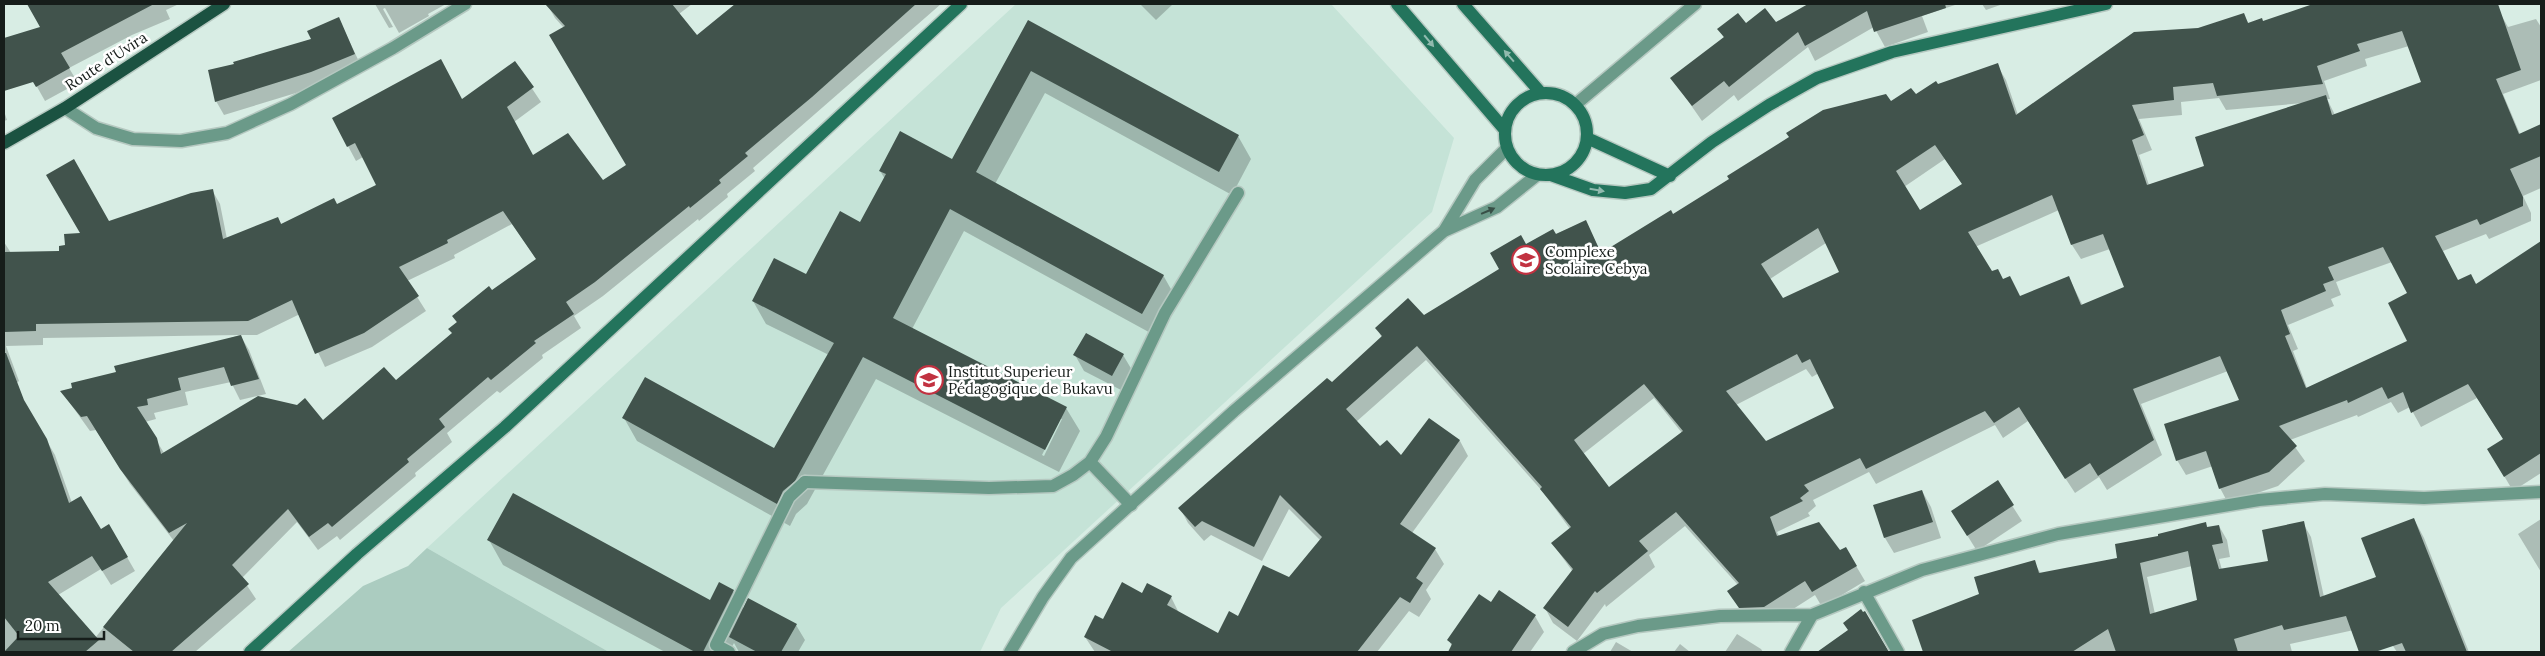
<svg xmlns="http://www.w3.org/2000/svg" width="2545" height="656" font-family="Lora,serif">
  <style>
    .built { fill: #c5e3d7 }
    .green { fill: #abccc0 }
    .shadow { fill: #0003; fill-rule: evenodd }
    .building { fill: #41534c; fill-rule: evenodd }
    .lines { fill: none; stroke-linecap: round; stroke-linejoin: round }
    .lane-casing { stroke: #b5c8c0; stroke-width: 15 }
    .street-casing { stroke: #b5c8c0; stroke-width: 15 }
    .secondary-casing { stroke: #b5c8c0; stroke-width: 15 }
    .primary-casing { stroke: #b5c8c0; stroke-width: 15 }
    .lane { stroke: #6b9a89; stroke-width: 12 }
    .street { stroke: #6b9a89; stroke-width: 12 }
    .secondary { stroke: #23745c; stroke-width: 12 }
    .primary { stroke: #1b5241; stroke-width: 12 }
    .oneway { fill: #91baae }
    .oneway2 { fill: #384f46 }
    .labels { text-anchor: middle; dominant-baseline: central; stroke-width: 5; stroke-linejoin: round; paint-order: stroke }
    .street-label { font-size: 15px; fill: #161d1a; stroke: #fff }
    .poi-label { font-size: 15px; fill: #161d1a; stroke: #fff; text-anchor: start }
  </style>
  <rect width="100%" height="100%" fill="#d8ede4"/>
  <path class="built" d="M1016,4h315l123,134 -22,74 -431,396 -21,44h-371l-182,-104z"/>
  <path class="green" d="M427,548l182,104h-321l75,-66 45,-20z"/>
  <path class="shadow" d="M28,4h30l3,5 9,-5h109l-13,6 4,9 -38,16 -63,33 9,15 -33,18 -36,-64 32,-9z
    M375,4h71l-18,10 1,2 -30,17 -14,-25 -2,1 10,18 -4,1z
    M547,4h145l-13,10 18,23 41,-25 8,-8h195l-188,164 2,3 -28,23 1,3 -29,24 -1,-2 -95,77 -29,20 7,12 -39,27 1,3 -43,35 -3,-2 -50,42 5,9 -37,31 1,3 -76,64 -3,-4 -19,14 -21,-28 -55,56 14,21 -61,53h-191v-410l7,11 49,-1 22,-17 26,-13 104,-32 8,14 7,35 51,-21 4,7 55,-19 40,-20 -14,-29 -7,4 -23,-43 129,-18 53,-37 26,39 -27,20 19,35 70,25 24,-17 -63,-137 -9,-10zM512,224l25,36 -84,57 4,6 -7,6 3,5 -58,48 -72,40 -159,31 -19,-31 11,-3 -2,-6 34,-8 -3,-13 46,-10 9,18 26,-6 -17,-44 -9,-15h17l43,-21 25,53 47,-20 54,-36 -19,-30 48,-23 -1,-3zM240,335l-178,57 28,39 6,-1 34,54 44,57 -79,97 -37,-43 43,-26 10,16 24,-14 -26,-45 -9,5 -28,-28 -17,-48 -41,-70 5,-4 -13,-35 37,-1v-7z
    M1140,4h33l-17,16z
    M1811,4h147l-36,12 6,16 -43,15 -11,-20 -59,34 -7,-14 -70,54 -4,-6 -32,26 -30,-43 52,-40 -5,-9 57,-5z
    M1982,4h21l-17,6z
    M2319,4h176l13,23 28,-8 5,8v53l-38,14 17,40 21,-8v62l-18,8 8,17v8l-42,18 -3,-5 -43,17 15,31 18,3 61,-40 4,6v222l-28,18 -16,-27 7,-24 -27,-42 -56,29 -11,-20 -12,6 -7,-11 -33,15 -1,-2 -67,25 15,21 -27,25 -50,17 -8,-15 -7,-22 -27,9 -9,-15 64,-59 -13,-30 -87,33 21,51 -55,35 -8,-13 -24,16 -47,-72 -25,17 -8,-13 -119,59 -7,-12 -56,28 3,6 -8,7 2,3 -33,16 2,4 61,16 6,-3 19,32 -43,26 -7,-12 -42,27h-24l-20,-30 9,-7 -53,-59 -36,29 6,12 -49,40 -1,-3 -28,37 -24,-18 -8,-15 28,-36 -21,-29 18,-14 -27,-37 -117,-132 -70,62 24,26 21,9 28,-37 31,21 8,15 -56,77 23,16 9,15 -18,26 5,9 -12,18 -10,-6 -32,41h-282l-10,-15 18,-16 40,-27 28,3 8,16 39,21 72,-55 31,-38 -32,-32 -27,52 -51,-26 -7,6 -16,-18 -8,-15 151,-124 51,-46 -5,-10 46,-12 78,-46 25,-24 59,-24 17,32 289,-151 25,-7 21,-10 60,-21 9,15 12,35 180,-85 45,-15 6,9 14,-2zM2409,46l13,37 -87,32 -8,-16h3l-6,-18 43,-15 -2,-7zM2219,98l7,12 78,-7 -98,64 -57,18 -10,-30 13,-5 -13,-31 43,-4 -1,-13zM1945,159l18,26 -44,27 -15,-25zM2059,210l13,35 9,14 29,-10 16,39 -43,18 -14,-28 -48,19 -29,-24 -17,-26zM1826,243l14,29 -57,28 -13,-21zM2392,262l17,32v47l-102,47 -14,-37 5,-2 -10,-24 46,-19 -3,-7 10,-4 -5,-13zM1806,369l6,8 7,-4 17,36 -70,33 -30,-37zM1654,398l28,35 -73,55 -26,-34z
    M339,19l23,49 -43,18 -95,29 -8,-14 20,-36 76,-26z
    M1028,22l210,114 13,23 -19,36 -187,-102 -50,91 168,91 13,23 -20,38 -192,-105 -52,98 154,79 14,23 -21,41 -183,-93 -69,125 -11,10 -6,12 -153,-85 -13,-23 151,31 54,-94 -63,-31 -13,-23 53,-26 55,-51 24,-45 -5,-8 72,-10zM1060,419h2l-18,37 -2,-1z
    M4,111l3,9 -3,1z
    M1075,355h48l9,15 -11,20 -37,-19z
    M1997,482l25,39 -45,30 -15,-24z
    M1922,491l9,16 10,31 -47,15 -9,-15 -10,-32z
    M2414,519l10,19 45,114h-72l-4,-6 -15,-69z
    M2541,519v53l-23,-38z
    M2205,523l3,5 11,-2 8,14 3,17 -11,2 3,11 48,-8 33,-39 8,14 13,60 16,-6 14,39 -64,14 2,8h-368l-10,-31 67,-26 53,-33 7,12 78,-15 41,-22zM2192,566l6,34 -43,14 -8,-37z
    M489,540l221,62 23,-11 11,18 52,16 9,15 -7,12h-59l-5,-9 -5,9h-64l-162,-87z
    M1491,604l44,12 9,16 -14,20h-80l2,-5 -3,-7z
    M1862,613h3l23,39h-56l-4,-7 21,-15z
    M1737,634l24,15 2,3h-38z
    M1616,642l17,10h-23z
    M1680,644l10,8h-16z"/>
  <path class="building" d="M27,4h127l-93,49 9,15 -34,19 -3,-5 -29,9v-53l36,-11z
    M545,4h127l25,31 38,-31h181l-104,93 -67,56 3,3 -29,24 2,3 -31,25 -1,-2 -94,76 -29,20 8,12 -40,27 2,2 -45,37 -3,-3 -49,42 6,8 -38,32 2,3 -77,65 -4,-4 -19,14 -21,-28 -56,56 17,19 -78,68h-37l-31,-25 84,-104 -18,10 -49,-64 -33,-53 -6,1 -21,-26 12,-3 -1,-5 45,-11 -2,-6 127,-31 18,44 -28,7 -7,-19 -46,11 3,12 -34,9 1,6 -11,2 20,31 4,16 97,-58 39,9 8,-7 18,22 61,-53 12,13 56,-47 -4,-4 9,-7 -5,-6 37,-30 3,4 44,-31 -33,-48 -56,29 1,3 -49,24 20,29 -55,37 -49,21 -23,-54 -44,21 -212,3v7l-32,1v-80l55,-1v-5l6,-1 -1,-11 16,-1 -34,-58 28,-16 35,62 82,-28 22,-4 10,50 55,-22 3,7 53,-26 3,6 39,-19 -21,-42 -8,4 -15,-29 109,-59 21,40 53,-38 19,26 -27,20 26,48 35,-22 35,47 23,-15 -77,-130 16,-9z
    M1808,4h137l1,4 -72,24 -7,-21 -62,35 -7,-14 -69,55 -5,-6 -32,25 -22,-28 54,-41 -7,-8 21,-16 8,10 19,-15 11,14z
    M2313,4h185l23,66 -25,9 23,55 22,-10v32l-31,13 13,28v9l-43,19 -3,-6 -42,17 23,44 13,-6 5,10 65,-43v212l-37,24 -17,-28 16,-10 -35,-55 -57,29 -8,-21 -15,7 -6,-12 -34,16 -1,-3 -68,26 18,20 -28,26 -50,17 -13,-38 -30,10 -12,-37 75,-24 -19,-44 -87,33 21,51 -56,36 -8,-13 -25,16 -46,-72 -25,16 -9,-12 -119,58 -6,-11 -56,27 5,6 -9,7 3,3 -33,16 7,19 42,-14 21,28 6,-3 11,19 -45,26 -7,-11 -41,26 -25,1 -12,-17 12,-8 -63,-71 -37,29 9,10 -51,42 -2,-2 -27,36 -25,-19 30,-39 -22,-26 20,-16 -31,-38 2,-2 -125,-141 -71,63 34,37 7,-6 14,15 28,-37 31,22 -60,84 36,24 -20,30 7,5 -13,20 -10,-6 -43,55h-244l-29,-15 11,-22 8,4 19,-37 20,11 5,-10 25,13 -5,9 51,28 11,-22 9,5 25,-51 26,12 33,-40 -42,-42 -26,52 -52,-26 -7,6 -17,-19 149,-130 5,4 50,-46 -7,-8 33,-30 16,17 75,-46 -9,-16 31,-18 5,9 27,-15 3,5 30,-14 15,33 70,-43 2,4 56,-35 -2,-3 62,-39 -3,-4 37,-23 63,-16 5,7 20,-13 5,6 20,-13 2,3 60,-21 18,52 118,-83 64,-4 46,-15 4,10 14,-5 1,3zM2402,31l19,51 -89,33 -6,-20 -131,42 9,29 -57,19 -15,-45 12,-5 -12,-30 42,-5 -1,-13 40,-4 4,13 106,-12 -6,-18 43,-15 -3,-7zM1935,145l27,39 -42,26 -24,-39zM2052,195l19,50 32,-11 21,53 -43,18 -12,-29 -49,20 -10,-20 -7,3 -5,-10 -6,2 -24,-39zM1818,228l21,44 -56,26 -22,-34zM2383,247l24,46 -19,10 19,38 -101,47 -21,-52 5,-2 -9,-24 45,-19 -3,-7 11,-4 -6,-13zM1797,354l5,9 8,-4 24,49 -68,33 -40,-50zM1644,384l39,47 -74,56 -35,-47z
    M339,17l16,37 -44,18 -96,30 -7,-32 26,-6 -1,-2 78,-23 -4,-8z
    M1028,20l211,115 -20,37 -188,-101 -55,101 188,103 -22,39 -192,-105 -57,109 174,89 -22,43 -182,-93 -68,124 -12,10 -6,13 -155,-86 23,-41 129,71 60,-105 -82,-42 22,-43 32,16 34,-63 20,11 26,-48 -7,-3 21,-40 52,28z
    M1086,333l38,21 -12,22 -39,-21z
    M4,353h2l18,47 23,39 22,64 12,-7 20,33 8,-5 19,33 -26,14 -10,-15 -44,26 51,58 -14,12h-81l15,-16 -15,-19z
    M1998,480l16,25 -47,31 -16,-25z
    M1922,490l11,32 -49,16 -11,-33z
    M513,493l197,107 9,-18 15,8 -31,62h-8l-208,-112z
    M2414,518l53,134h-61l-4,-9 -27,9h-16l-13,-36 -62,14 -2,-5 -48,14 4,13h-122l-8,-23 -36,23h-149l-11,-32 67,-26 -5,-17 61,-17 4,13 78,-15 -2,-14 43,-8v-2l48,-12 1,5 12,-2 4,18 -11,2 7,24 49,-8 -6,-31 42,-9 16,76 56,-20 -15,-39zM2188,551l9,49 -47,14 -10,-51z
    M1499,590l37,25 -25,37h-63l4,-8 -5,-4 32,-46 12,8z
    M748,598l49,26 -16,28h-24l-28,-15z
    M1861,609l2,3 2,-1 24,41h-72l31,-22 -5,-7z"/>
  <g class="lines">
    <defs>
      <path id="lane" d="M1090,462l41,43
        M805,482l184,6 64,-2 20,-11 17,-13 16,-25 59,-124 73,-120"/>
      <path id="street" d="M1575,105l120,-101
        M65,108l31,20 37,11 48,2 46,-8 64,-29 102,-56 72,-44
        M1444,231l31,-51 32,-32
        M1864,592l34,60
        M729,652l-13,-7 73,-148 16,-15
        M1010,652l33,-55 28,-39 163,-147 210,-180 53,-24 40,-32
        M1573,652l30,-18 35,-8 82,-10 92,-1 110,-45 136,-36 201,-34 66,-6 99,4 117,-6
        M1791,652l21,-37"/>
      <path id="secondary" d="M1397,4l108,126
        M1463,4l78,89
        M1505 134a41 41 0 1 1 82 0a41 41 0 1 1-82 0Z
        M1587,138l83,38
        M1551,175l42,15 32,3 26,-4 61,-47 57,-37 48,-27 75,-26 214,-48
        M250,652l107,-98 148,-127 456,-423"/>
      <path id="primary" d="M4,143l61,-35 159,-104"/>
    </defs>
    <use href="#lane" class="lane-casing"/>
    <use href="#street" class="street-casing"/>
    <use href="#secondary" class="secondary-casing"/>
    <use href="#primary" class="primary-casing"/>
    <use href="#lane" class="lane"/>
    <use href="#street" class="street"/>
    <use href="#secondary" class="secondary"/>
    <use href="#primary" class="primary"/>
  </g>
  <defs><path id="oneway-solid" d="M-6-.8H1V-3.2L6.5 0L1 3.2V.8H-6Z" transform="scale(1.25)"/></defs>
  <g class="oneway">
    <use href="#oneway-solid" transform="translate(1429 41) rotate(50)"/>
    <use href="#oneway-solid" transform="translate(1509 56) rotate(-131)"/>
    <use href="#oneway-solid" transform="translate(1597 190) rotate(10)"/>
  </g>
  <use class="oneway2" href="#oneway-solid" transform="translate(1488 211) rotate(-23)"/>
  <defs>
    <symbol id="school-ring" viewBox="-11 -11 22 22"><circle r="9.5" fill="#fff" stroke="#c23241" stroke-width="1.5"/><path d="M0-5L7-2L0 1L-7-2ZM-4 1L0 2.5L4 1V4Q0 6-4 4Z" fill="#c23241"/></symbol>
  </defs>
  <g fill-rule="evenodd">
    <use href="#school-ring" x="1510" y="244" width="32" height="32"/>
    <use href="#school-ring" x="913" y="364" width="32" height="32"/>
  </g>
  <g class="labels">
    <g class="street-label">
      <text transform="translate(106 61) rotate(-33)">Route d'Uvira</text>
    </g>
    <g class="poi-label">
      <text x="1545" y="251">Complexe<tspan x="1545" dy="17">Scolaire Cebya</tspan></text>
      <text x="948" y="371">Institut Superieur<tspan x="948" dy="17">Pédagogique de Bukavu</tspan></text>
    </g>
  </g>
  <rect width="2545" height="656" fill="none" stroke="#161d1a" stroke-width="10"/>
  <path d="M18 631v8h86v-8" fill="none" stroke="#161d1a" stroke-width="2.5"/>
  <text x="25" y="631" font-size="15" fill="#161d1a" stroke="#ffffff" stroke-width="4" paint-order="stroke">20 m</text>
</svg>
